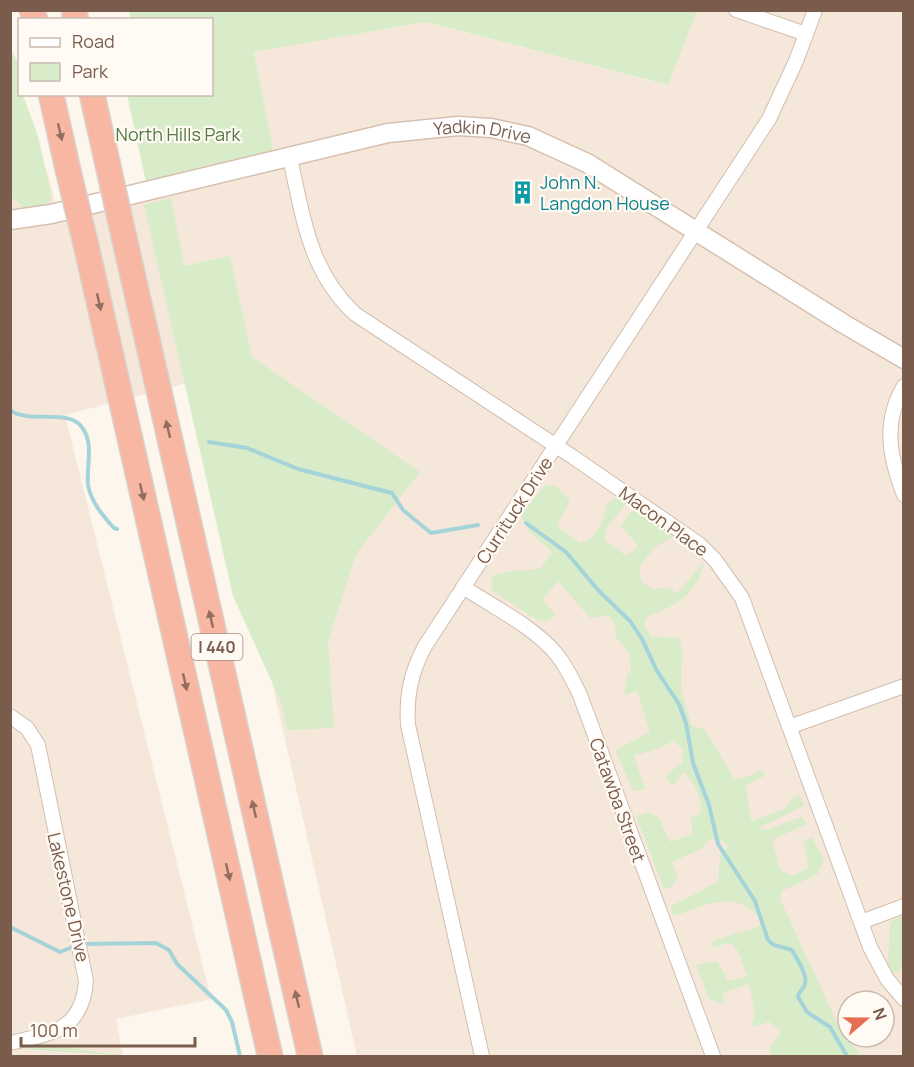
<svg xmlns="http://www.w3.org/2000/svg" width="914" height="1067" font-family="Manrope,sans-serif">
  <style>
    .residential { fill: #f5e8da; fill-rule: evenodd }
    .green { fill: #d8ecc9 }
    .lines { fill: none; stroke-linecap: round; stroke-linejoin: round }
    .stream { stroke: #a5d3da; stroke-width: 4 }
    .street-casing { stroke: #d1beb0; stroke-width: 16 }
    .secondary-casing { stroke: #d6c0b0; stroke-width: 21 }
    .highway-casing { stroke: #dad1cd; stroke-width: 27 }
    .street { stroke: #fff; stroke-width: 14 }
    .secondary { stroke: #fff; stroke-width: 18 }
    .highway { stroke: #f7b7a3; stroke-width: 24 }
    .highway-bridge-casing { stroke: #dad1cd; stroke-width: 27; stroke-linecap: butt }
    .highway-bridge { stroke: #f7b7a3; stroke-width: 24 }
    .oneway { fill: #936e5e }
    .labels { text-anchor: middle; dominant-baseline: central; stroke-width: 4.5; stroke-linejoin: round; paint-order: stroke }
    .shield { fill: #fffaf3; stroke: #a28b7f; stroke-width: 1.5 }
    .shield-label { font-size: 16px; font-weight: bold; fill: #7a5c4d }
    .park-label { font-size: 18px; fill: #537a41; stroke: #fffaf3 }
    .street-label { font-size: 18px; fill: #7a5c4d; stroke: #fffaf3 }
    .culture-label { font-size: 18px; fill: #0d838f; stroke: #fffaf3; text-anchor: start }
  </style>
  <rect width="100%" height="100%" fill="#fdf6ec"/>
  <path class="residential" d="M697,11h206v1045h-546l-154,-677 -138,36 146,584 -95,20 7,37h-112v-702l4,4 -5,-6v-266l39,91 6,26 219,-50 -20,-101 172,-30 241,63zM848,1001h36v36h-36z"/>
  <path class="green" d="M129,11h568l-29,74 -242,-63 -172,30 20,101 -128,29 -19,-87 85,-1v-74l-81,-1z
    M10,48l8,14 2,32 3,1 15,41 14,62 -8,8 -17,6 -16,-16z
    M171,198l13,68 46,-10 22,101 168,115 -64,82 -28,88 6,86 -47,2 -6,-28 -48,-106 -89,-391z
    M546,485l10,1 14,15 -13,25 23,17c19,-6 22,-21 27,-39l10,-6 9,6 -20,25 -1,11 21,16 12,-10 -17,-20 9,-14 10,-1 33,26 -18,10 -15,19 1,15 11,8 16,-1 9,5 27,-31c-5,32 -30,44 -57,55l-3,9 7,10 28,2 3,12 -1,39 11,37 13,3 29,50 16,-3 11,-6 5,5 -20,11 5,35 34,-12 9,-12 6,-1 5,9 -46,23 6,2 37,-13 5,7 -35,16 8,30 14,6 15,-9 -6,-25 9,-5 12,23 -6,14 -36,17 -2,8 59,128 22,29h-90l-1,-9 12,-16 -13,-9 -18,5 4,-14 -6,-29 -26,9 1,11 -15,-5 -13,-34 21,-4 11,20 19,-5 -9,-25 -6,-7h-9l-8,4 -4,-3 4,-5 40,-12 9,-7c-33,-34 -52,-16 -91,-5l-2,-10 47,-24 2,-28 9,-8 -6,-5 -13,-2 -9,10 -29,13 6,16 -8,10 -6,1 -28,-73 11,-4 11,5 12,25 22,-8 -1,-17 9,-3c4,-14 -5,-30 -15,-42l-13,14 -6,-11 16,-12 1,-14 -10,-8 -14,7 -25,8 11,33 -12,2 -18,-41 35,-18 -13,-41 -13,4 3,-20 4,-5 -2,-17 -13,-15 -1,-13 -7,-10 -18,3 -32,-37 -15,18 12,16 -6,5 -10,1 -48,-31 2,-14c19,-8 29,-3 48,-8l11,-16 -23,-21 -9,-17z
    M903,915v50l-4,6 -6,2 -5,-10 2,-41z
    M39,1043l86,13 -100,-7z"/>
  <g class="lines">
    <path class="stream" d="M10,410c18,14 58,-1 71,16 14,17 5,40 7,59 3,17 15,31 26,43l3,1
      M209,442l38,6 51,21 94,24 11,17 28,23 47,-8
      M526,523l40,29 32,38 32,31 12,18 15,32 22,33 7,19 7,40 16,42 9,39 37,57 13,39 6,5 18,5c4,8 16,24 13,34 -1,5 -6,6 -7,13l9,15 23,15 17,29
      M10,927l50,25 15,-6
      M82,944l74,-1 13,7 8,14 49,46 6,12 8,34"/>
    <defs>
      <path id="street" d="M736,10l70,24
        M290,158c13,59 19,113 65,156l218,143 126,87 16,16 27,38 128,349 17,32 17,20
        M904,386c-22,37 -14,72 0,109
        M463,587c29,19 73,41 94,68 10,12 16,26 23,40l133,361
        M10,716l17,12 11,17 48,236c-4,50 -34,52 -76,62
        M789,727l115,-41
        M861,922l43,-16
        M482,1056l-74,-331c-2,-29 3,-53 17,-79l344,-527 27,-58 19,-51"/>
      <g id="secondary">
        <path id="s1" d="M10,220l41,-6 337,-81 70,-7 33,2 37,8 59,27 257,161 60,35"/>
      </g>
      <path id="highway" d="M32,10l3,10
        M74,10l2,10
        M51,94l17,76
        M92,94l15,67
        M124,237l186,819
        M86,245l184,811"/>
    </defs>
    <use href="#street" class="street-casing"/>
    <use href="#secondary" class="secondary-casing"/>
    <use href="#highway" class="highway-casing"/>
    <use href="#street" class="street"/>
    <use href="#secondary" class="secondary"/>
    <use href="#highway" class="highway"/>
    <defs>
      <path id="highway-bridge" d="M107,161l17,76
        M68,170l18,75"/>
    </defs>
    <use href="#highway-bridge" class="highway-bridge-casing"/>
    <use href="#highway-bridge" class="highway-bridge"/>
  </g>
  <defs><path id="oneway-solid" d="M-6-.8H1V-3.2L6.5 0L1 3.2V.8H-6Z" transform="scale(1.5)"/></defs>
  <g class="oneway">
    <use href="#oneway-solid" transform="translate(60 132) rotate(77)"/>
    <use href="#oneway-solid" transform="translate(99 302) rotate(77)"/>
    <use href="#oneway-solid" transform="translate(168 429) rotate(-103)"/>
    <use href="#oneway-solid" transform="translate(142 492) rotate(77)"/>
    <use href="#oneway-solid" transform="translate(211 619) rotate(-103)"/>
    <use href="#oneway-solid" transform="translate(185 682) rotate(77)"/>
    <use href="#oneway-solid" transform="translate(254 809) rotate(-103)"/>
    <use href="#oneway-solid" transform="translate(228 872) rotate(77)"/>
    <use href="#oneway-solid" transform="translate(297 999) rotate(-103)"/>
  </g>
  <defs>
    <symbol id="building-bare" viewBox="-9 -9 18 18"><path d="M-4-6H4V6H1V3H-1V6H-4ZM-2.5-4.3h1.7v1.8h-1.7ZM.8-4.3h1.7v1.8H.8ZM-2.5-1h1.7V.8h-1.7ZM.8-1h1.7V.8H.8Z" fill="#0f9aa8" stroke="#fffaf3" stroke-width="2.5" paint-order="stroke"/></symbol>
  </defs>
  <g fill-rule="evenodd">
    <use href="#building-bare" x="506" y="176" width="33" height="33"/>
  </g>
  <g class="labels">
    <rect class="shield" x="191.5" y="634" width="51" height="26" rx="4.5"/>
    <g class="shield-label">
      <text x="217" y="647">I 440</text>
    </g>
    <g class="park-label">
      <text x="178" y="134">North Hills Park</text>
    </g>
    <g class="street-label">
      <text stroke="none"><textPath href="#s1" startOffset="483">Yadkin Drive</textPath></text>
      <text transform="translate(514 510) rotate(-57)">Currituck Drive</text>
      <text transform="translate(664 521) rotate(36)">Macon Place</text>
      <text transform="translate(618 800) rotate(70)">Catawba Street</text>
      <text transform="translate(69 897) rotate(77)">Lakestone Drive</text>
    </g>
    <g class="culture-label">
      <text x="540" y="182">John N.<tspan x="540" dy="21">Langdon House</tspan></text>
    </g>
  </g>
  <rect width="914" height="1067" fill="none" stroke="#7a5c4d" stroke-width="24"/>
  <rect x="18" y="18" width="195" height="78" fill="#fffaf3" stroke="#cabbb1" stroke-width="1.5"/>
  <rect x="30" y="38" width="30" height="9" fill="#ffffff" stroke="#cabbb1" stroke-width="1.5"/>
  <text x="72" y="48" font-size="18" fill="#7a5c4d">Road</text>
  <rect x="30" y="63" width="30" height="18" fill="#d8ecc9" stroke="#cabbb1" stroke-width="1.5"/>
  <text x="72" y="78" font-size="18" fill="#7a5c4d">Park</text>
  <g transform="translate(866 1019) rotate(70)"><circle r="28" fill="#fffaf3" stroke="#cabbb1" stroke-width="1.5"/>
  <path d="M0-4.5L10 22L0 15L-10 22Z" fill="#e76f51"/>
  <text y="-9" font-size="16" font-weight="bold" text-anchor="middle" fill="#7a5c4d">N</text>
  </g>
  <path d="M21 1037v9h174v-9" fill="none" stroke="#7a5c4d" stroke-width="3"/>
  <text x="30" y="1037" font-size="18" fill="#7a5c4d" stroke="#fffaf3" stroke-width="4.5" paint-order="stroke">100 m</text>
</svg>
